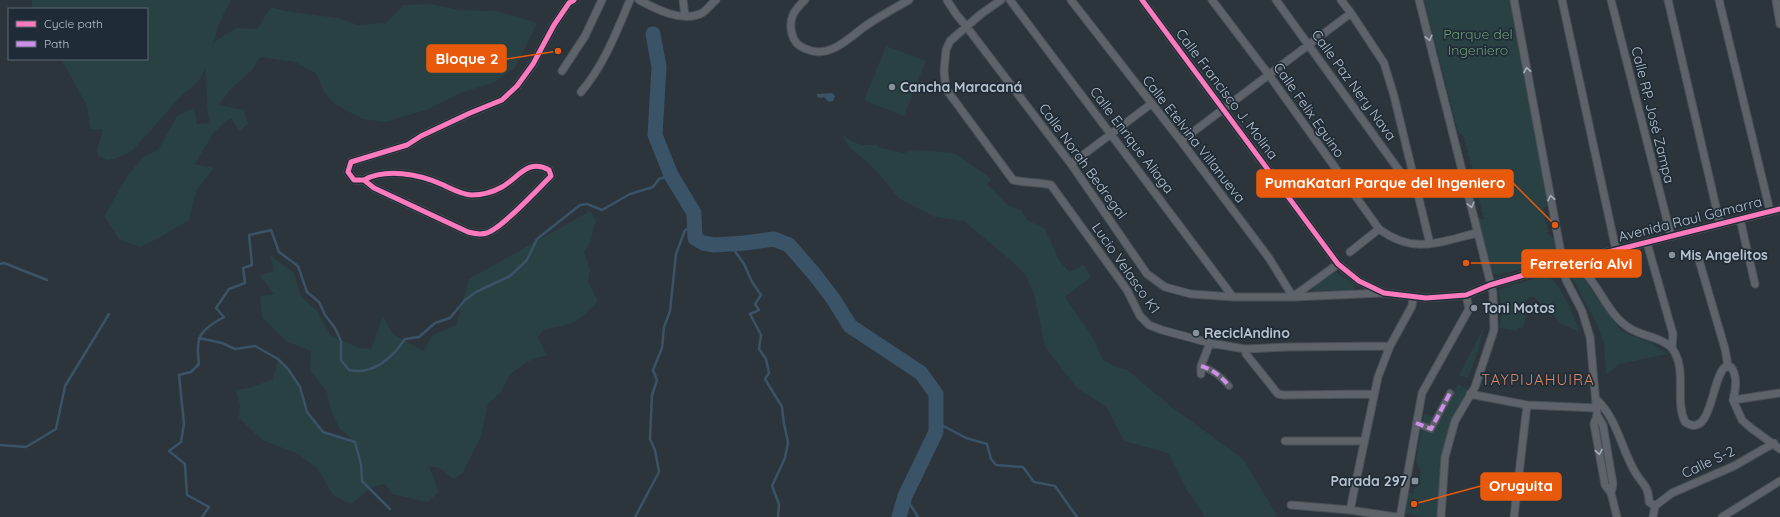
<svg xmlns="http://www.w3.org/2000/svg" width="1780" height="517" font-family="Quicksand,sans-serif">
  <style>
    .green { fill: #294142 }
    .water { fill: #3a5367 }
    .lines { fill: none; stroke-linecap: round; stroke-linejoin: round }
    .stream { stroke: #3a5367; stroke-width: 2.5 }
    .river { stroke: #3a5367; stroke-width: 15 }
    .pedestrian-casing { stroke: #4a5156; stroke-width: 8 }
    .minor-casing { stroke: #4a5156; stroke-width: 9 }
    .pedestrian { stroke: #5d6369; stroke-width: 5.5 }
    .minor { stroke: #5d6369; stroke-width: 7 }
    .quiet { stroke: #ce8fe9; stroke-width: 4; stroke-dasharray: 8 4; stroke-linecap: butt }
    .cycleway-casing { stroke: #1f2c37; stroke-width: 8 }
    .cycleway { stroke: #fd7abc; stroke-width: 5 }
    .oneway { stroke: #a5afb8 }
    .poi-dot { fill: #86919a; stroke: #1f2c37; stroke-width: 1.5 }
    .labels { text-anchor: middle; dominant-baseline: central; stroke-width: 3.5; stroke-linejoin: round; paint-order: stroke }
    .park-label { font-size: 14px; fill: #6e9d72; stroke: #1f2c37 }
    .street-label { font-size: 14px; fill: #b7c2cc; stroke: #1f2c37 }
    .poi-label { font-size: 14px; font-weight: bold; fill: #b7c2cc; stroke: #1f2c37; text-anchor: start }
    .neighbourhood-label { font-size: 15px; letter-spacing: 1px; fill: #d88866; stroke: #1f2c37 }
    .leader { fill: none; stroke: #e8590c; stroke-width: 1.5 }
    .callout-dot { fill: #e8590c; stroke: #1f2c37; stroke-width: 1.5 }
    .callout { fill: #e8590c; stroke: #e8590c; stroke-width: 1.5 }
    .callout-label { font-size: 15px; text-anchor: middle; font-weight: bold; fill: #fff }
  </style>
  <rect width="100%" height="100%" fill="#2c353c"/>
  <path class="green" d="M32,0h199l-11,21 -10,32 4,-11 22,-14 21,1 14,-22 14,4 53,7 20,7 28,-2 18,-18 26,-1 25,5 46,3 36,11 -22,45 -22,15 -30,9 -35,17 -42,13 -24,-3 -27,-15 -11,-12 -8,-19 -21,-11 -35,-5 -9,14 -21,19 -11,15 25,5 4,14 -9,7 -8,-13 -17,14 -19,32 19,4 -18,23 -7,29 -28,17 -21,10 -21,-8 -15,-23 23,-39 15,-19 16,-8 19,-34 17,-8 3,16 13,-1c-5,-20 -2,-36 -5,-55l-5,12 -21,18 -47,53 -17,8 -8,1 -10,-5c-1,-10 6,-17 5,-26h-12l-3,-23 -26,-47h86v-50h-115z
    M1424,0h87l37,204 -5,5 2,3 -2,2 3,2 -2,3 3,2 -2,2 3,3 -2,2 3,2 -2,3 8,6 3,15 -2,6 -58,15 -6,-2 -14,-56 5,3 2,-2 -3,-2 1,-3 -2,-2 1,-3 -2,-2 1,-2 -3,-2 2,-3 -3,-2 2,-3 -3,-2 2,-2 -3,-3 2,-2 -3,-2 2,-3 -3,-2 1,-2 -2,-3 1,-2 -2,-2 2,-3 -4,-3 2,-2 -2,-2 1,-2 -3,-3 2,-2 -3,-2 1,-2 -2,-3 1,-2 -2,-2 1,-3 -7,-6z
    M886,46l40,15 -22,55 -40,-16z
    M841,134c14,10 21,13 37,10v3l26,6 10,-3 40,3 38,26 -5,5 23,23 11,2 6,11 18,9 14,31 10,12 15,-7 7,12 -26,20 29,42 9,21 16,8 7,1 47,39 70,51 35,58h-73l-18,-27 -19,-37 -44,-12 -17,-34 -29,-18 -33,-42 -11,-53 -8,-18 -12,-13 -50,-42 -29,-4 -37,-19 -14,-18 -17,-18 -17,-14z
    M590,211l6,9 -5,20 -7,12 6,18 -2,12 10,19c-20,22 -25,24 -54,28l-6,9 9,17 -15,4 -22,15 -9,18 -13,12 -7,32 -19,38 -9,5 -13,-11 -11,-2 10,26 -12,10 -35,-8 -7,-10 -13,3 -21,17 -18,-9 -16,-27 -19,-14 -36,-14 -23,-22 1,-13 -4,-15 17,-3 20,-8 5,-20 10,10 12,18 7,25 16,20 31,9 -15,-13 -9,-21 -3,-15 -17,-22 1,-19 -23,-9 -26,-24 -2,-22 14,-2 -15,-19 15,-4 -4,-16 24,18 7,23 16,15 14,25 29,12 11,1 12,-33 10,18 30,17 10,-16 23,-10 13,-46z
    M1336,272l18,12v6l-41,1v-4z
    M1576,275l4,1 4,3 37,52 32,13 15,10 -49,10 -13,11 -2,-32 -8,-21 -25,-46z
    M1547,276c14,5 28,43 33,56l-18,-8 -29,-28 -8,4 3,10 -5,19 -5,-2 -1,4 -17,-3 2,-15h2l-6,-23 41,-13z
    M1484,327l-6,24 -10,27 -9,-3z
    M1458,384l11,6 -17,33 -4,17 -5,77h-19l-20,-4 4,-19 6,-2 -1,-2 4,-3 -2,-2 4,-3 2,-11 -5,-10 8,-46 18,3z"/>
  <path class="water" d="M832,93l3,3 -2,5 -4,1 -5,-5 -3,1 -4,-1v-3z"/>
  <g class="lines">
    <path class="stream" d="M730,244l14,20 8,18 9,13 -6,9 4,6 -9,4 11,21 -2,14 7,10 3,14 -4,6 17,28 2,17 4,18 -3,16 -13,28 7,18 -1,13
      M0,264l4,-1 43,17
      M199,338l23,5 13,6 20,-3 23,13 10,10 12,18 7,25 16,20 32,10 6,22 1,17 28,28
      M936,422l30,16 21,6 4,15 5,6 27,2 11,15 21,4 22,31
      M0,445l26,2 30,-18 9,-43 44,-72
      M905,496l13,21
      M202,517l7,-10 -22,-12 -2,-31 -16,-13 12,-9 3,-18 -5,-49 12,-3 8,-8c-4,-28 1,-34 25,-47l-8,-9 13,-19 16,-6 -2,-15 9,-3 -3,-30 22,-5 8,22 19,14 9,26 12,10 6,13 10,13 6,13v19l8,10c24,5 43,-12 56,-31l14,-2 16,-14 15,-5 15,-18 11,-8 34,-16 17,-16 10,-21 43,-34 7,-1 15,6 28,-16 23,-7 6,-8 12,-4
      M635,517l24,-45 -4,-22 -5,-11 2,-44 5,-15 -4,-10 9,-22 2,-21 6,-16 6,-57 9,-24 8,-4"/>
    <path class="river" d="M653,34l6,33 -4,68 16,40 23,38 1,25 8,5 11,2 31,-2 29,-4 15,6 26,30 19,25 16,26 71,47 15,21v38l-31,64 -6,21"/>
    <defs>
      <path id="pedestrian" d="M1201,366c12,4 20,10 28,20
        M1416,423l15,6 19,-36"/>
      <path id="minor" d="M639,0c17,9 43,23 63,13 5,-3 9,-9 14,-13
        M683,0l2,16
        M805,0c-11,10 -17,19 -13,34 2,8 6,12 14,15 24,11 43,-12 61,-24 13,-9 28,-17 42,-25
        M947,0l9,14 10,12 105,138 76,110 18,13 26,7 42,3h60l89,-4
        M1001,0l-20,14 -31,27 -4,9 -2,21 2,18 67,91c13,3 25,2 38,5l76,105 13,26 9,9 13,5 48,13 35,6 43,-2 102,-1
        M1010,0l223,297
        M1071,0l110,141 88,117 24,39
        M1142,0l196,264 21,17 25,12 42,5 40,-3 24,-10 74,-22 216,-54
        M1212,0l57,75 110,154c35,26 60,13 98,4
        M1276,0l130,180 4,1 4,-1
        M1341,0l10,13 33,50 10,33 36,148
        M1419,0l74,293 1,37 -19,57 -20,34 -10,36 -4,60
        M1514,0l52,280 16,31 8,26 7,78 -3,9 11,61 6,8 6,24
        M1562,0l54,250
        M1611,0l60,236
        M1668,0l52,224
        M1719,0l51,211
        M1776,0l4,24
        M562,71l23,-35 17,-36
        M581,92c23,-27 35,-59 49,-92
        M1181,141l170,-128
        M1071,164l80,-60
        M364,180c22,-12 54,-6 77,4 9,4 21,11 31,11 10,0 21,-3 30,-8 16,-9 26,-29 47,-17l2,6c-14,14 -48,51 -64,57 -7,2 -12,1 -19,-1l-94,-44 -10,-8h-10l-6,-8 3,-10 56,-17 14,-9 49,-23 32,-13 15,-14 16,-22 21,-39 15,-22 5,-3
        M1740,219l15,65
        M1647,243l26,91 -1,13
        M1350,252l29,-23
        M1699,260l26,89 3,17
        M1564,263c2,2 6,7 9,8 5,2 10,0 14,4 15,17 23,42 44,54 13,8 37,9 44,24 11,21 0,48 10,69 27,18 26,-43 40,-55h6c7,9 5,22 2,33
        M1294,296l44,-32
        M1245,349l1,5 32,40 6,1 89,-1
        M1201,374v-8l9,-23
        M1470,394l57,11 70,3
        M1596,399c21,19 25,49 39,73 7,12 14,14 14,30l6,4
        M1733,400l9,20 9,8 29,21
        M1733,400l47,-7
        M1597,415l6,10 10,59 -2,9
        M1285,441h79
        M1291,505l59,5 46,7
        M1655,506l17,-13 62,-27 40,-23
        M1350,510l28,-133 12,-31 22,-40 1,-9
        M1400,517l22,-124 47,-84 -3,-14
        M1514,517l13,-112
        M1653,517l2,-11
        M1722,517l58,-36"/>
    </defs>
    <use href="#pedestrian" class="pedestrian-casing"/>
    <use href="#minor" class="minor-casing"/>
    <use href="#pedestrian" class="pedestrian"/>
    <use href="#minor" class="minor"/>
    <path class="quiet" d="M1201,366c12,4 20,10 28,20
      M1416,423l15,6 19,-36"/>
    <defs>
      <path id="cycleway" d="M1142,0l196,264 21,17 25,12 42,5 40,-3 24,-10 74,-22 216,-54
        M364,180c22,-12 54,-6 77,4 9,4 21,11 31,11 10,0 21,-3 30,-8 16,-9 26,-29 47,-17l2,6c-14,14 -48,51 -64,57 -7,2 -12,1 -19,-1l-94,-44 -10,-8h-10l-6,-8 3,-10 56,-17 14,-9 49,-23 32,-13 15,-14 16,-22 21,-39 15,-22 5,-3"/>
    </defs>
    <use href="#cycleway" class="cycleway-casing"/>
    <use href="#cycleway" class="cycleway"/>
  </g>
  <defs><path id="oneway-chevron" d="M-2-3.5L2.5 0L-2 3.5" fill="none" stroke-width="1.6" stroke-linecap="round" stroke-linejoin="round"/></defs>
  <g class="oneway">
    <use href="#oneway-chevron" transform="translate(1429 38) rotate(76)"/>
    <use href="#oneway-chevron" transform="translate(1527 70) rotate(-100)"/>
    <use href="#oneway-chevron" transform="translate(1551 198) rotate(-101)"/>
    <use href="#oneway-chevron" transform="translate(1471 205) rotate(77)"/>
    <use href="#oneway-chevron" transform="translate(1599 452) rotate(80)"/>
  </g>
  <g class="poi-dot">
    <circle cx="892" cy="87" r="4"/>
    <circle cx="1672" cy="255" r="4"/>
    <circle cx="1474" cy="308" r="4"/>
    <circle cx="1196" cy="333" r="4"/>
    <rect x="1411" y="477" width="8" height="8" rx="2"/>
  </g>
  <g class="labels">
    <g class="park-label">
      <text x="1478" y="34">Parque del<tspan x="1478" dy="16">Ingeniero</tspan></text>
    </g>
    <g class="street-label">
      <text transform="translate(1354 85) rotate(54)">Calle Paz Nery Nava</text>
      <text transform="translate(1227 94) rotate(53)">Calle Francisco J. Molina</text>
      <text transform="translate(1309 110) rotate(55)">Calle Felix Eguino</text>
      <text transform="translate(1653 115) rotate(76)">Calle RP. José Zampa</text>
      <text transform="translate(1194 139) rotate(52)">Calle Etelvina Villanueva</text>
      <text transform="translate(1132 140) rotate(53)">Calle Enrique Aliaga</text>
      <text transform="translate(1083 161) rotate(54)">Calle Norah Bedregal</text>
      <text transform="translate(1690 219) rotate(-14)">Avenida Raul Gamarra</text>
      <text transform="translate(1126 268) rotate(55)">Lucio Velasco K1</text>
      <text transform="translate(1708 462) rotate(-25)">Calle S-2</text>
    </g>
    <g class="poi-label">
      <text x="900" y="87">Cancha Maracaná</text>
      <text x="1680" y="255">Mis Angelitos</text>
      <text x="1482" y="308">Toni Motos</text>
      <text x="1204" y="333">ReciclAndino</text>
      <text x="1407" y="481" text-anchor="end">Parada 297</text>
    </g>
    <g class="neighbourhood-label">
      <text x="1538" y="379">TAYPIJAHUIRA</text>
    </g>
  </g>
  <path class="leader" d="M558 51L506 59M1555 225L1513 183M1466 263L1522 263M1414 504L1481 486"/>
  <g class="callout-dot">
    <circle cx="558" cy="51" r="4"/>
    <circle cx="1555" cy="225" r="4"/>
    <circle cx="1466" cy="263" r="4"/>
    <circle cx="1414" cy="504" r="4"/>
  </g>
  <g class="callout">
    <rect x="427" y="45" width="79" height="27" rx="4"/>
    <rect x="1257" y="170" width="256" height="27" rx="4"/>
    <rect x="1522" y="250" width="119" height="27" rx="4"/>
    <rect x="1481" y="473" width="80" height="27" rx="4"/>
  </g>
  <g class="callout-label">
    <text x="467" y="64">Bloque 2</text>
    <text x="1385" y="188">PumaKatari Parque del Ingeniero</text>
    <text x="1581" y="269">Ferretería Alvi</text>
    <text x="1521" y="491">Oruguita</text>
  </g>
  <rect x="8" y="8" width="140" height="52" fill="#1f2c37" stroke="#5c6873"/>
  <rect x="16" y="21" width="20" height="6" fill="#fd7abc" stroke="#5c6873"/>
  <text x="44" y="28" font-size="12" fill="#b7c2cc">Cycle path</text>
  <rect x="16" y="41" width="20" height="6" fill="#ce8fe9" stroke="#5c6873"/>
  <text x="44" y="48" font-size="12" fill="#b7c2cc">Path</text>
</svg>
